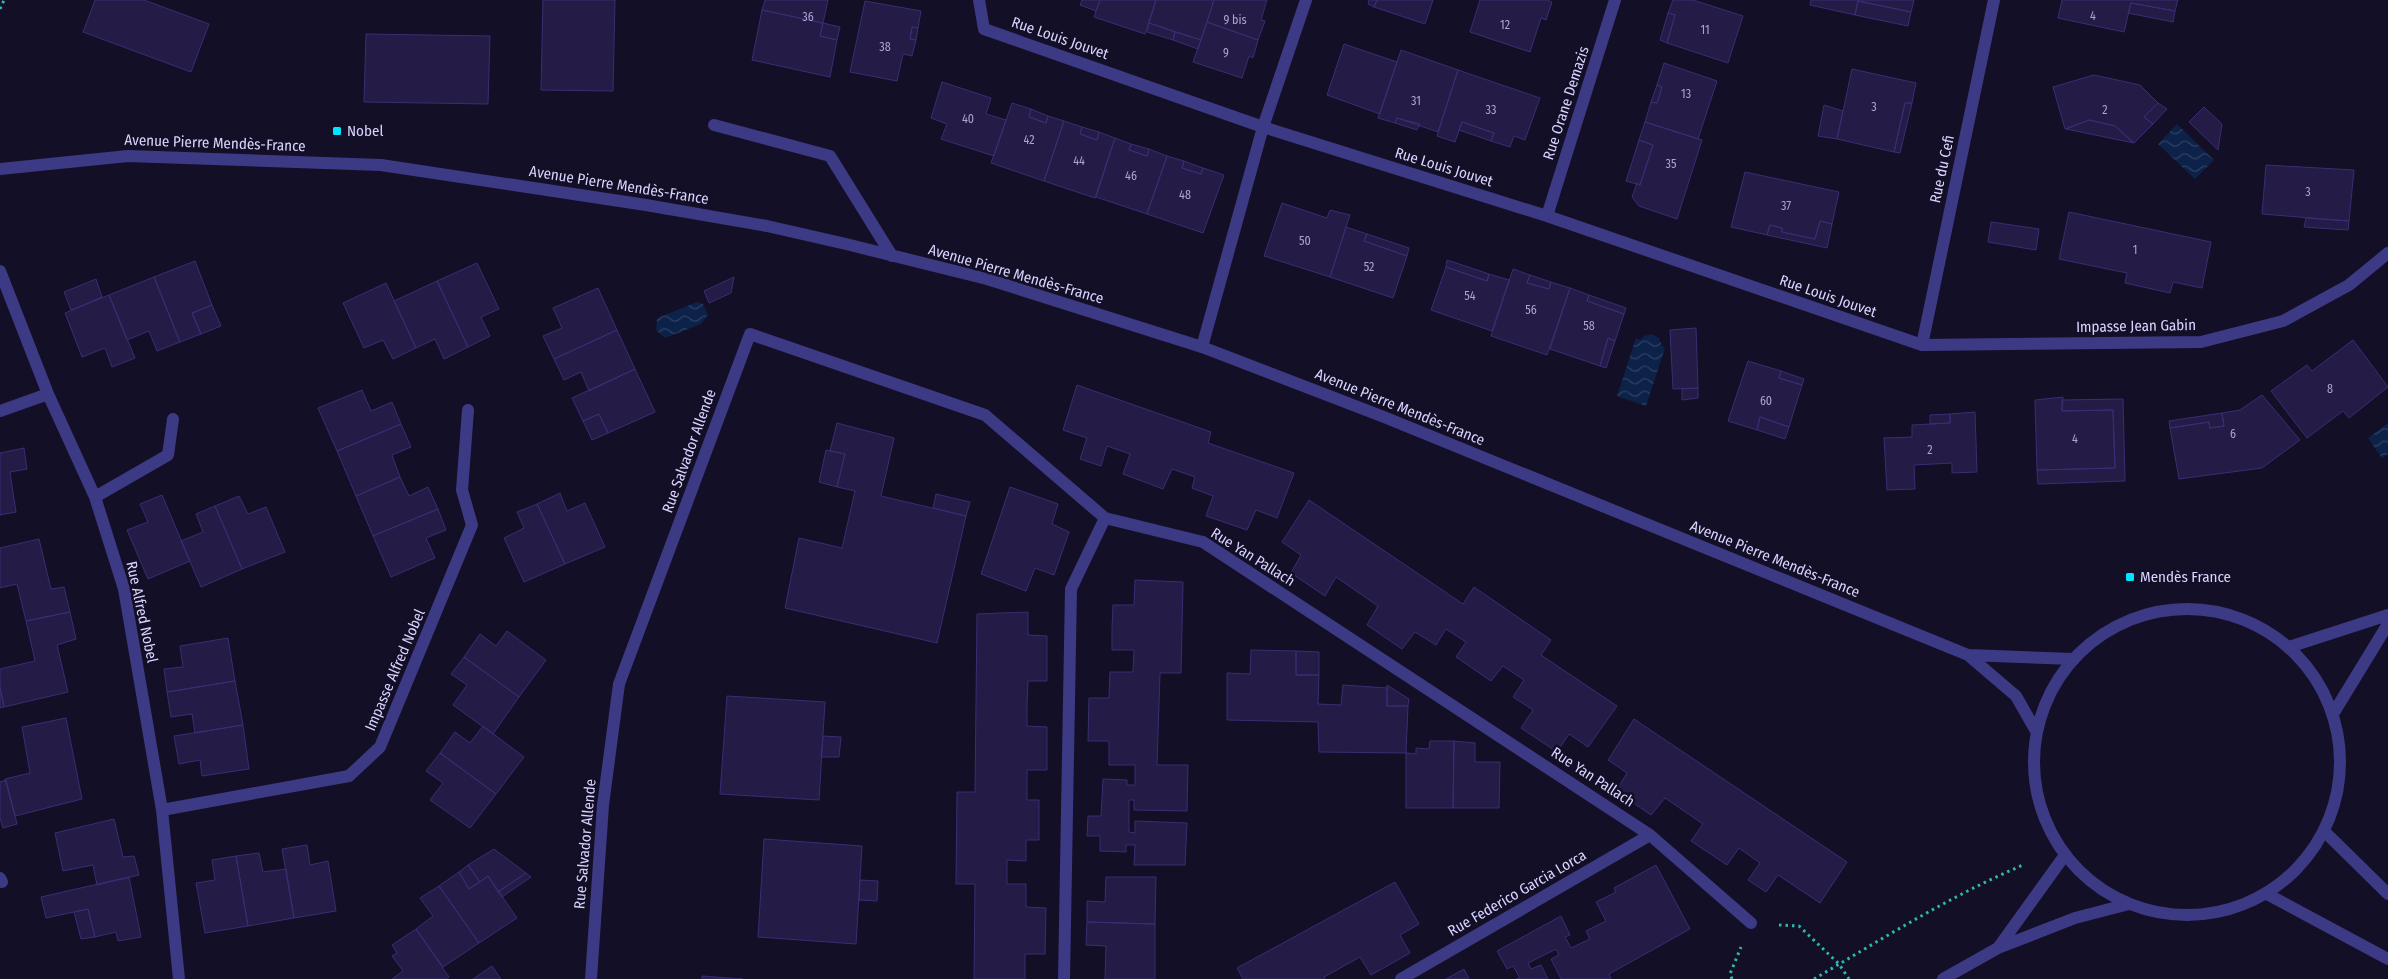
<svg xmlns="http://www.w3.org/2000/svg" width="2388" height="979" font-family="'Fira Sans Condensed',sans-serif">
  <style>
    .water { fill: url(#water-waves) }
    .building { fill: #241b47; stroke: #3b2d73 }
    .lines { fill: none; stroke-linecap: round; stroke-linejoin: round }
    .path { stroke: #2fb8b0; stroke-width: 3; stroke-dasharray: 2.5 4; stroke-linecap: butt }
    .service { stroke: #3d3a85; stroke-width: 12 }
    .pedestrian { stroke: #3d3a85; stroke-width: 12 }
    .minor { stroke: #3d3a85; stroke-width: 12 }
    .tertiary { stroke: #3d3a85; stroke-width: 12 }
    .poi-dot { fill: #00e5ff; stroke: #130f26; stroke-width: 2 }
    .labels { text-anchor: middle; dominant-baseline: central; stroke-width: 5; stroke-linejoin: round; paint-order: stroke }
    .number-label { font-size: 12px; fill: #aca6d1 }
    .street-label { font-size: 15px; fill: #d9d4ff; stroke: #130f26 }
    .poi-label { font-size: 15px; fill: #d9d4ff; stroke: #130f26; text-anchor: start }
  </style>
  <defs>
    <pattern id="water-waves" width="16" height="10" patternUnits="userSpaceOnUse" patternTransform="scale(1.25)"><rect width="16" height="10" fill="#0c2248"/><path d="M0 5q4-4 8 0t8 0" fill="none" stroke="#2f4163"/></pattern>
  </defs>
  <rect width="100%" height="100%" fill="#130f26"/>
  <path class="water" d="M2177,124l37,36 -19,19 -37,-35z
    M697,302l6,2 5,11 -7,9 -36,14 -9,-8 1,-11 5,-3z
    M1652,334l7,4 3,8 3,2 -19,58 -29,-10 19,-58 4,2 4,-4z
    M2388,423v31l-6,4 -14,-20z"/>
  <path class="building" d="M95,0h49l65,24 -18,48 -108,-40z
    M543,0h72l-2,91 -72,-1z
    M765,0h63l-5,23 -61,-13z
    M1082,0h18l-4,11 -16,-6z
    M1100,0h56l-11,34 -51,-17z
    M1156,0h58l-13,40 -52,-17z
    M1214,0h53l-6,20 4,1 -7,19 -51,-18z
    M1369,0h8l-3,7 -6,-3z
    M1377,0h56l-8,24 -51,-17z
    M1480,0h67l5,2 -6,18 -5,-2 -11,34 -60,-20z
    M1673,0h20l50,16 -15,47 -61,-20 8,-28 -7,-2z
    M1811,0h103l-3,12 -53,-11 -3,14 -45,-10z
    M2062,0h116l-3,11 -44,-8 -7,29 -66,-14z
    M865,1l56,10 -3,17 -6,-1 -2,12 6,1 -4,16 -9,-2 -6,27 -47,-9z
    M1858,1l53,11 -3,14 -53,-11z
    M2131,3l44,8 -2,11 -45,-9z
    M762,10l61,13 -3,13 17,4 -7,37 -78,-17z
    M1668,13l7,2 -8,28 -7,-3z
    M1207,22l51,18 -5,18 -4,-2 -7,22 -49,-16z
    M823,23l17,4 -3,13 -17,-4z
    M1149,23l26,9 -2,8 -26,-8z
    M912,27l6,1 -2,12 -6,-1z
    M1175,32l26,8 -3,9 -25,-9z
    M366,34l124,2 -2,68 -124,-2z
    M1344,44l53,18 -17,52 -53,-19z
    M1401,50l57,20 -20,62 -41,-14 -2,5 -17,-5z
    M1664,63l53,18 -19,58 -53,-17 6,-20 6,1 5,-16 -5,-2z
    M1852,69l64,14 -4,20h-7l-11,49 -57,-13z
    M1458,70l82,28 -15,42 -11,-4 -4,11 -19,-6 3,-8 -32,-11 -7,20 -18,-6z
    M2094,75l46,10 18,18 -14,14 9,7 -19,19 -19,-17 -26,-6 -24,9 -12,-42z
    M942,82l49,16 -5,16 20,6 -12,36 -53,-17 6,-15 -16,-6z
    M1657,85l5,2 -5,16 -6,-1z
    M1012,103l19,6 -2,8 17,6 2,-7 16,5 -20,60 -53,-18z
    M1905,103h7l-12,50 -6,-1z
    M2158,103l9,6 -14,15 -9,-7z
    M1824,105l19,6 -6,28 -19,-3z
    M2204,107l18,17 -4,26 -29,-28z
    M1031,109l17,7 -2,7 -17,-6z
    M1397,118l23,6 -3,6 -22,-7z
    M2089,120l26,6 19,17 -68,-14z
    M1064,121l18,6 -2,7 17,6 2,-8 16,6 -20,60 -51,-17z
    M1462,122l32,11 -3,8 -32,-11z
    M1645,122l57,18 -25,79 -38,-13 -7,-9 5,-14 3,2 13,-40 -14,-5z
    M1082,127l17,5 -2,8 -17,-6z
    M1115,138l16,6 -2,6 18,6 2,-7 18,7 -20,58 -51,-17z
    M1639,140l14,5 -13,40 -14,-4z
    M1131,144l18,5 -2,7 -18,-6z
    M1167,156l17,5 -2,7 19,6 2,-6 21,7 -21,58 -56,-19z
    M1184,161l19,7 -2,6 -19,-6z
    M2266,165l88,5 -5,51 -87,-7z
    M1745,172l94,20 -7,32 -12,-3 -5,18 -33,-7v-4l-12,-3 -3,10 -36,-8z
    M1282,203l45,15 3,-8 20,5 -20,62 -66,-21z
    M2069,212l142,30 -9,46 -29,-6 -3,11 -45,-10 2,-10 -68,-14z
    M2306,218l43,3 -1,9 -44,-3z
    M1820,221l12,3 -5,24 -60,-13 3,-10 12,3v4l33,7z
    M1991,222l48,7 -3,21 -48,-8z
    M1346,227l21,7 -3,7 43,15 -14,42 -63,-21z
    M1367,234l42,14 -2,8 -43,-15z
    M1447,260l42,14 -2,7 -41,-14z
    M195,261l17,44 -20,8 9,21 -21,8 -26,-65z
    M477,263l22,46 -18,8 9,19 -22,11 -31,-66z
    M1446,267l41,14 2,-7 20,6 -17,51 -61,-21z
    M1513,269l17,6 -3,8 22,6 2,-7 19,6 -23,67 -56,-19z
    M1530,275l21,7 -2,7 -22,-6z
    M154,277l26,65 -23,9 -8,-20 -22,9 -18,-45z
    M734,277l-3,16 -22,10 -5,-12z
    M96,279l6,18 -31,13 -7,-18z
    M437,281l31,66 -24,12 -9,-20 -19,9 -22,-47z
    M386,283l30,65 -23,11 -10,-19 -19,8 -21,-45z
    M598,288l19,42 -63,29 -11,-23 19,-8 -9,-20z
    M1570,288l19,7 -2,6 37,13 -9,27 -7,-3 -8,28 -50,-17z
    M109,295l26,63 -23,9 -7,-19 -23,9 -17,-44z
    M1589,295l37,13 -2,6 -37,-13z
    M212,305l9,21 -20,8 -9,-21z
    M1696,328l2,60 -25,1 -3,-59z
    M617,330l18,39 -46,22 -8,-19 -17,8 -10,-21z
    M1608,338l7,3 -9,27 -6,-2z
    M2353,340l35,47 -39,31 -6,-7 -36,27 -36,-47 36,-26 5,6z
    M1748,361l33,10 -2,7 23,7 -13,42 -29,-10 -3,13 -29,-9z
    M635,369l20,43 -47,21 -9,-19 -16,7 -11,-23z
    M1781,371l23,8 -2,6 -23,-7z
    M1077,385l134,47 -3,11 86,30 -17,45 -21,-8 -9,20 -41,-14 7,-20 -21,-8 3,-11 -23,-8 -9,20 -40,-15 7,-20 -23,-8 -6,20 -21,-7 7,-21 -24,-8z
    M1698,388v10l-16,2v-11z
    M362,390l9,21 21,-9 9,22 -64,27 -19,-43z
    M2262,395l38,45 -38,28 -83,11 -9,-51 39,-6 1,6 14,-2 -2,-13 18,-3z
    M2063,397l-1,14 51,-1 2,58 -78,2 -2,-70z
    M2123,399l2,82 -87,3 -1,-14 78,-2 -2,-58 -51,1v-11z
    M1975,412l2,60 -25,1v-10l-38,2 1,24 -28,1 -3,-52 28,-1v-12l38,-2v-9z
    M2222,413l2,13 -14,2 -1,-6 -39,6 -1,-7z
    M599,414l9,19 -16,7 -9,-19z
    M1950,414v9l-20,1v-9z
    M1760,417l29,10 -4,12 -28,-9z
    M837,423l57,15 -13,58 85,20 -29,127 -152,-35 14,-70 43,10 13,-57 -18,-4 8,-33 -15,-3z
    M401,424l10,23 -19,8 8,22 -44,19 -19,-45z
    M24,448l3,21 -17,3 6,40 -16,3v-62z
    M826,450l19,4 -8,33 -18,-5z
    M400,477l9,19 19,-9 10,22 -65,27 -17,-40z
    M1010,487l48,17 -6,20 17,8 -15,43 -19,-7 -9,23 -45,-17z
    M560,493l7,18 18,-8 20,44 -40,17 -28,-60z
    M936,494l34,8 -4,14 -33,-8z
    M162,495l28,66 -42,18 -21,-49 21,-8 -8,-18z
    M239,496l9,18 18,-7 19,45 -43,17 -27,-63z
    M1309,500l154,104 11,-17 77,53 -10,15 76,51 -29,41 -19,-13 -12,18 -36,-24 12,-18 -20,-13 11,-17 -21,-14 -12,15 -35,-24 10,-15 -20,-13 -10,16 -21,-13 -13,17 -35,-24 11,-19 -42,-29 -11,19 -34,-23 10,-18 -19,-13z
    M537,504l28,60 -41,18 -20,-44 20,-10 -7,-16z
    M215,506l27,63 -41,18 -20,-46 22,-9 -7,-18z
    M438,509l8,21 -20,8 9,20 -44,19 -18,-41z
    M39,539l12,50 13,-2 6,25 -44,9 -9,-37 -17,4v-40z
    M1135,580l48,2 -2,91h-21l-3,92h31l-1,46 -53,-1v-10h-5v32l6,1v-12l52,2 -2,42h-51l1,-20h-9v7l-26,-1v-15h-13l1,-20h13l2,-37 24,1v5h8v-20h-26v-24h-21l1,-43h20l1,-26h23l1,-22h-22v-22l1,-23h21z
    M70,612l6,27 -19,6 11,47 -64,15 -4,-20v-18l35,-8 -9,-40z
    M1028,612v23l19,1v45h-19l-1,24v21l20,1v43h-20v30h12v40h-13v21l-19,-1v24h19v23l20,1 -1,46h-20v25h-51l1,-95h-19l1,-92h18l2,-178z
    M507,631l39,29 -27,37 -55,-40 16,-23 16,12z
    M228,638l7,43 -68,11 -3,-23 19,-2 -3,-21z
    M1251,650l45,1v24h23l-1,29 23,1 2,-20 44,3v18h21l-2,47 -87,-1 -1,-30 -91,-2v-47l23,1z
    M1296,651l23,1v23h-23z
    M464,657l55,40 -26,37 -40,-29 14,-20 -16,-11z
    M235,681l8,44 -48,8 -3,-19 -21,3 -4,-25z
    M1387,685l22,14 -1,7h-21z
    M0,687l4,20 -4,1z
    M727,696l98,6 -6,98 -99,-6z
    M66,718l16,81 -67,17 -10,-37 25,-6 -8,-46z
    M1634,719l213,143 -27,41 -42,-28 -12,17 -18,-12 12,-17 -21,-15 -12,17 -36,-24 12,-17 -38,-26 -14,17 -35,-24 11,-18 -19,-13z
    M243,725l6,44 -47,7 -2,-16 -21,4 -5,-28z
    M483,726l41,31 -28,37 -56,-41 15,-21 15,11z
    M823,736l18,1 -2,20h-18z
    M1430,741h24l-1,67h-47v-55l10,1v-6l13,1z
    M1454,741l21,2v19h25l-1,46h-46z
    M440,753l56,41 -26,34 -40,-28 13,-17 -17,-12z
    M6,780l11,44 -14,4 -3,-10v-36z
    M114,819l9,38 11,-1 5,19 -42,10 -4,-20 -30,6 -8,-38z
    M764,839l98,7 -6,98 -98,-7z
    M307,845l3,20 18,-4 8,50 -42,7 -12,-69z
    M494,849l32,24 -28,19 -10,-16 -8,6 -12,-17z
    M259,853l4,19 23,-3 8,49 -46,8 -12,-70z
    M236,856l12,70 -43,7 -9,-50 19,-3 -3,-20z
    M468,865l12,17 -11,7 -10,-17z
    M1656,865l34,64 -81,45 2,5h-50l-10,-20 8,-4 -3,-6 -28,14 3,6 10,-4 7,14h-32l4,-1 -7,-12 -6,3 -10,-18 64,-35 9,19 -5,2 6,11 19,-9 -4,-8 20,-10 -10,-19 20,-10 -2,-4z
    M459,872l10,17 19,-13 29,42 -38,25 -40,-57z
    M526,873l5,4 -29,20 -4,-5z
    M129,877l12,60 -23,4 -2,-9 -21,5 -7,-28 -42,9 -5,-21z
    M1106,877h50l-1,47 -68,-2v-21l18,1z
    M860,880l18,1 -1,20 -18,-1z
    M1395,882l24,42 -19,11 10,18 -39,22 -11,-18 -36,20 1,2h-82l-6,-11z
    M439,886l40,57 -36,24 -27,-38 17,-13 -13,-18z
    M88,909l7,28 -14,2 -7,-27z
    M1087,922l68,2v55h-50l1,-33 -20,-1z
    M416,929l33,48 -3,2h-54l11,-8 -11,-15 5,-3 -5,-8z
    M492,966l9,13h-28z
    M1464,969l5,10h-23z
    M702,976l41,3h-41z"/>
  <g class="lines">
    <path class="path" d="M0,9l4,-9
      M1779,925l20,1 40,38 10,15
      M1732,979l-2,-5 11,-27
      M1814,979c68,-40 136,-83 209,-114"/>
    <path class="service" d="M714,125l116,31 62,100"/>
    <path class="pedestrian" d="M1202,347l61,-220"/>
    <path class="minor" d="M979,0l5,29 279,98 284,89 375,129 279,-3 82,-21 66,-36 39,-32
      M1263,127l43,-127
      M1547,216l68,-216
      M0,271l48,123 47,103 29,92 38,221 17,169
      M1922,345l72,-345
      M0,411l48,-17
      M95,497l73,-42 5,-36
      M2289,647l99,-32
      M2333,714l55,-90
      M162,810l187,-34 31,-29 92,-222 -10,-35 6,-80
      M0,878l2,4
      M1998,948l67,-93
      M591,979l12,-174 16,-121 131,-350 235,81 120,103
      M1064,979l7,-390 34,-71 98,24 447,293 101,88
      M1401,979l249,-144
      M1943,979l55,-31 77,-30 54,-14"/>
    <path class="tertiary" d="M0,169l128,-13 253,9 265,40 121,21 79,18 141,35 215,68 182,70 584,238 48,41 20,35
      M2034 762a153 153 0 1 1 306 0a153 153 0 1 1-306 0Z
      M1968,655l105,4
      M2325,832l63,62
      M2267,894l121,65"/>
  </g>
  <g class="poi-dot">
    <rect x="332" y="126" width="10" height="10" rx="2.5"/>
    <rect x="2125" y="572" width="10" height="10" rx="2.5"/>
  </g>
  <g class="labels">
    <g class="number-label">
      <text x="2093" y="16">4</text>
      <text x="808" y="17">36</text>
      <text x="1235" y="20">9 bis</text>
      <text x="1505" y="25">12</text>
      <text x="1705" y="30">11</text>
      <text x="885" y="47">38</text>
      <text x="1226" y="53">9</text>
      <text x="1686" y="94">13</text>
      <text x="1416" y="101">31</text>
      <text x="1874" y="107">3</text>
      <text x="1491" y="110">33</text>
      <text x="2105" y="110">2</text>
      <text x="968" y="119">40</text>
      <text x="1029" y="140">42</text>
      <text x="1079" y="161">44</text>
      <text x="1671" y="164">35</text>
      <text x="1131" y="176">46</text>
      <text x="2308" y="192">3</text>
      <text x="1185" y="195">48</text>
      <text x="1786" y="206">37</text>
      <text x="1305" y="241">50</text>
      <text x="2135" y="250">1</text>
      <text x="1369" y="267">52</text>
      <text x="1470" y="296">54</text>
      <text x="1531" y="310">56</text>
      <text x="1589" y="326">58</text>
      <text x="2330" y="389">8</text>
      <text x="1766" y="401">60</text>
      <text x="2233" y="434">6</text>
      <text x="2075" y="439">4</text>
      <text x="1930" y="450">2</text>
    </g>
    <g class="street-label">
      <text transform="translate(1060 38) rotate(19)">Rue Louis Jouvet</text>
      <text transform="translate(1566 103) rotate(-72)">Rue Orane Demazis</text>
      <text transform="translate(215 143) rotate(2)">Avenue Pierre Mendès-France</text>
      <text transform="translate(1444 167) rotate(17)">Rue Louis Jouvet</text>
      <text transform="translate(1942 169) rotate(-78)">Rue du Cefi</text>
      <text transform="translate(619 185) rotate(9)">Avenue Pierre Mendès-France</text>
      <text transform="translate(1016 274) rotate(16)">Avenue Pierre Mendès-France</text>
      <text transform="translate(1828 296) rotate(19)">Rue Louis Jouvet</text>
      <text transform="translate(2136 326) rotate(-1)">Impasse Jean Gabin</text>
      <text transform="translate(1400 407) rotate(22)">Avenue Pierre Mendès-France</text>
      <text transform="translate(689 451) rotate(-70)">Rue Salvador Allende</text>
      <text transform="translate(1253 557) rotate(32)">Rue Yan Pallach</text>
      <text transform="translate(1775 559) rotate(22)">Avenue Pierre Mendès-France</text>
      <text transform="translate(142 612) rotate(78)">Rue Alfred Nobel</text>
      <text transform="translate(395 670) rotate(-67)">Impasse Alfred Nobel</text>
      <text transform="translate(1593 777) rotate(33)">Rue Yan Pallach</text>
      <text transform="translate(585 844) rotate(-85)">Rue Salvador Allende</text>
      <text transform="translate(1517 893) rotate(-30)">Rue Federico Garcia Lorca</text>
    </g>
    <g class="poi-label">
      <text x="347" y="131">Nobel</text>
      <text x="2140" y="577">Mendès France</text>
    </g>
  </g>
</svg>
